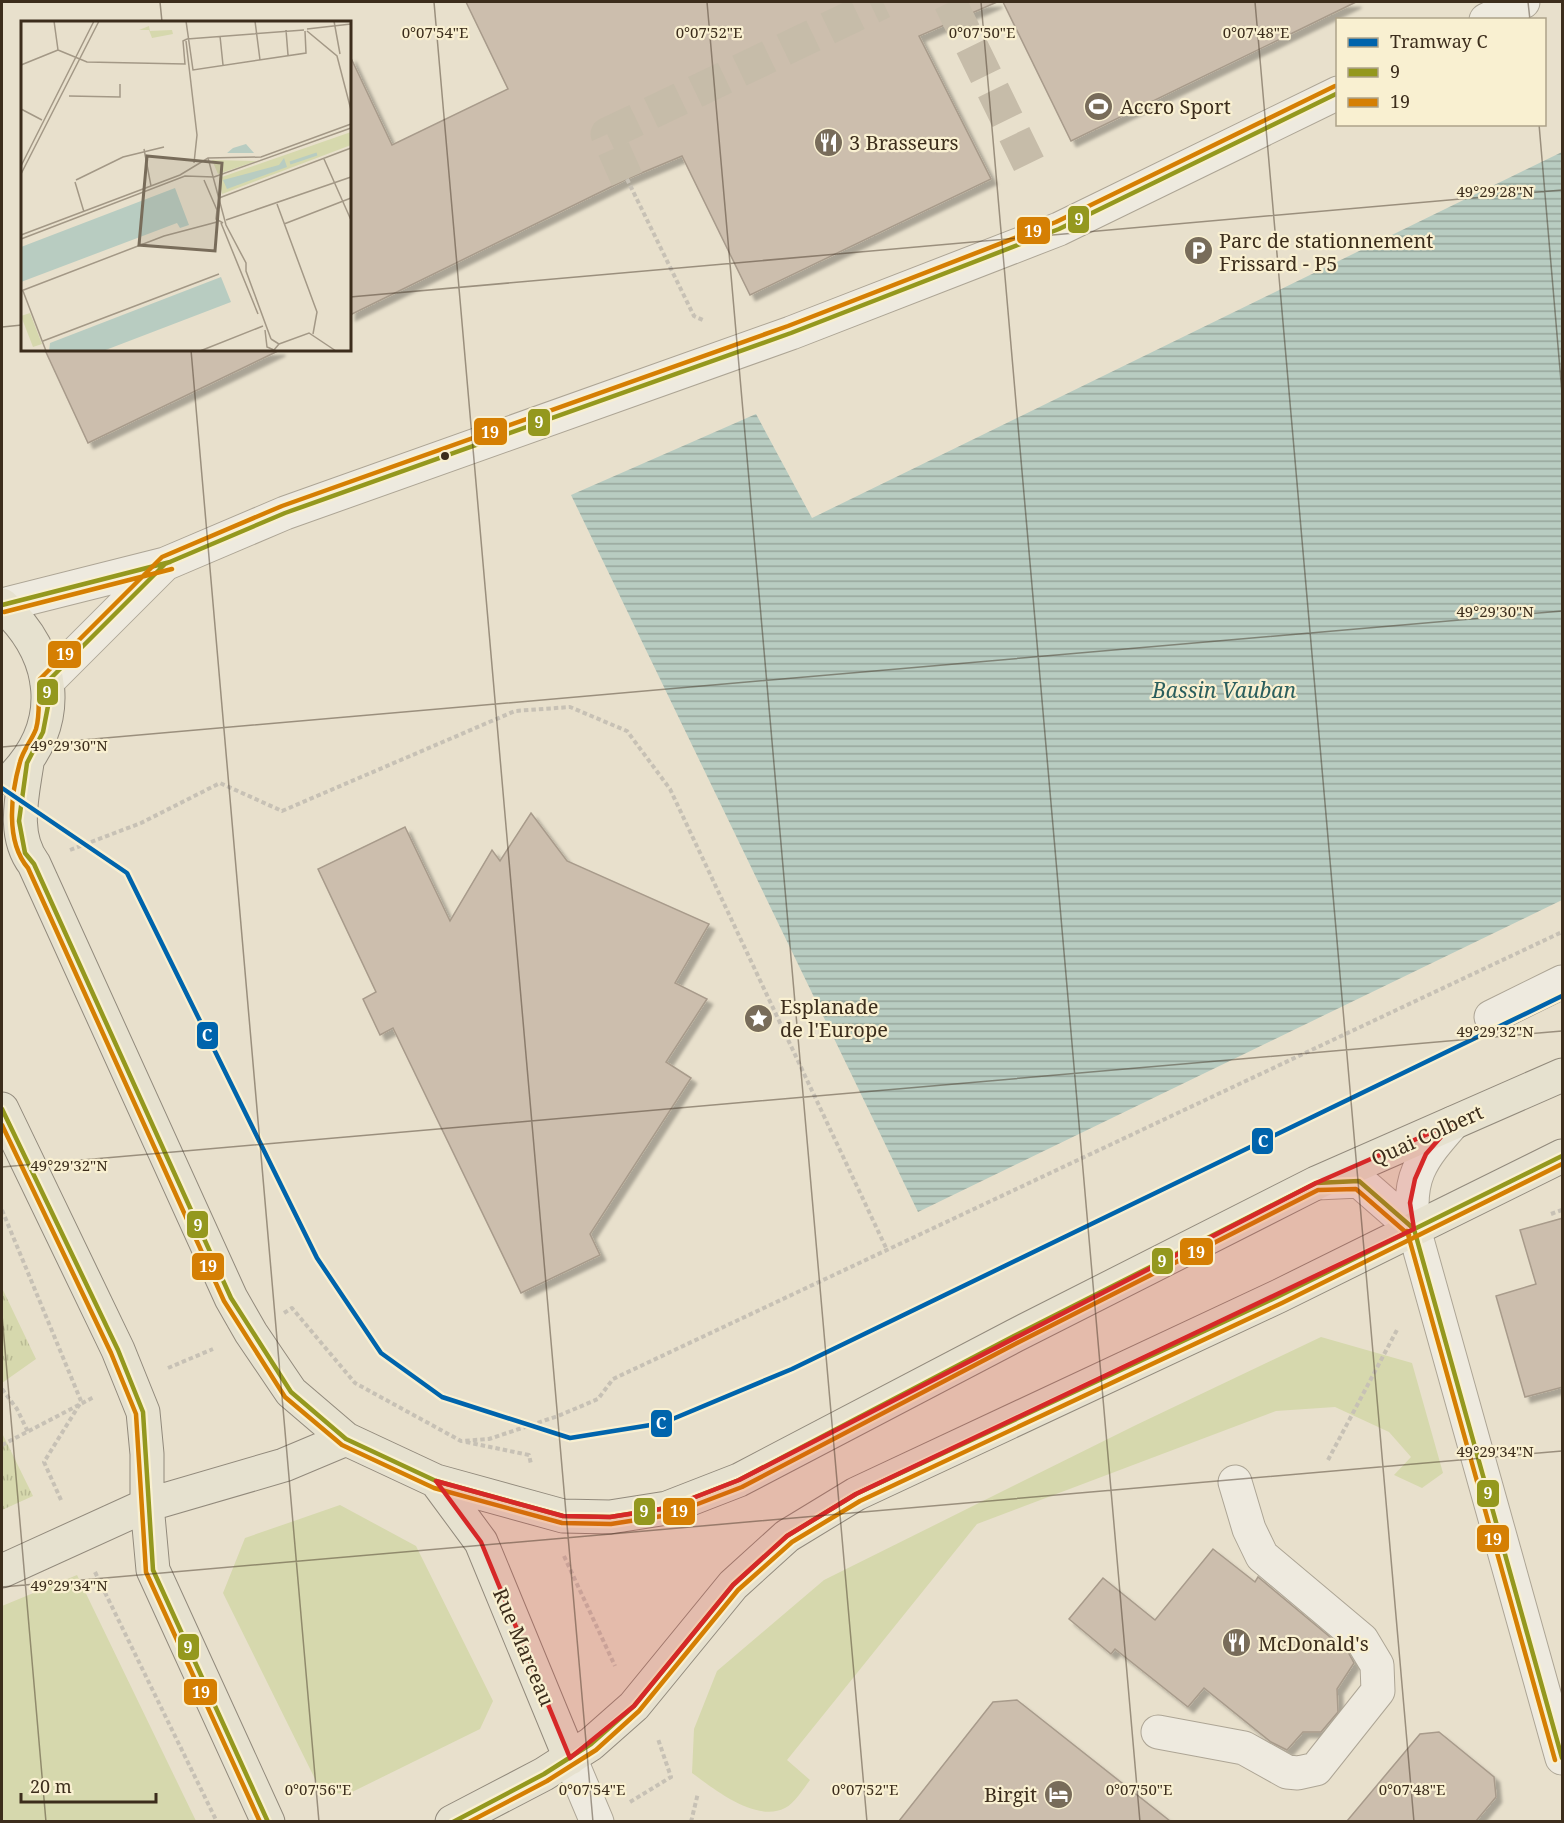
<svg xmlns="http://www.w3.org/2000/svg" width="1564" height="1823" font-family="'Noto Serif',serif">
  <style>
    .grass { fill: #d6d8ad }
    .park { fill: url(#park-tufts) }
    .water { fill: url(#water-rules) }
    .building { fill: #ccbead; stroke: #a89b8b; stroke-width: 1.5; filter: url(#shadow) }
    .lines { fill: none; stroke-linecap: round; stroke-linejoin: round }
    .minor-tunnel { stroke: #c6bca9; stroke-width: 33; stroke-dasharray: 33 16; stroke-linecap: butt }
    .minor-casing { stroke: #ada595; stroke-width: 35 }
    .major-casing { stroke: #928a7c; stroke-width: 35 }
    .path { stroke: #c7c1b5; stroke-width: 4; stroke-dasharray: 4.5 3; stroke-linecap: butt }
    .minor { stroke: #eeeadf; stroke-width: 33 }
    .major { stroke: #e6e1cf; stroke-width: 33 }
    .bus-1-casing { stroke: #f9f0d1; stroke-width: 9 }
    .bus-2-casing { stroke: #f9f0d1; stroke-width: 9 }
    .bus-1 { stroke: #94981e; stroke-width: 4.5 }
    .bus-2 { stroke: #d57f03; stroke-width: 4.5 }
    .tram-1-casing { stroke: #f9f0d1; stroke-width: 9 }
    .tram-1 { stroke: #0064ac; stroke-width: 4.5 }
    .marked { fill: #d62828; fill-opacity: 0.2; stroke: #d62828; stroke-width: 4.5; stroke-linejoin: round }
    .ticks { fill: none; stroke: #3c2d1c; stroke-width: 1.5; stroke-opacity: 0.45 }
    .bus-dot { fill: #3c2d1c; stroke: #f9f0d1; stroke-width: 2 }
    .labels { text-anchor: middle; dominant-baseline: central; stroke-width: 4.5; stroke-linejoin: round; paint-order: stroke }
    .poi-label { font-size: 20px; fill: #3c2d1c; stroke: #f9f0d1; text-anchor: start }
    .street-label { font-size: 20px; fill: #3c2d1c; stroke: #f9f0d1 }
    .water-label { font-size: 21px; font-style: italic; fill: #2a5e5d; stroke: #f9f0d1 }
    .inset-river { fill: none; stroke: #b8ccc1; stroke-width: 3 }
    .inset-road { fill: none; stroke: #a39886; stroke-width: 1.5 }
    .view { fill: #786c5a; fill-opacity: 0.15; stroke: #786c5a; stroke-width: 3 }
    .inset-edge { fill: none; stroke: #3c2d1c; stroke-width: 3 }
    .ticks-label { font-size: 15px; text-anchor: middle; fill: #3c2d1c; stroke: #f9f0d1; stroke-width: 4.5; stroke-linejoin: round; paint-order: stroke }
    .line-badge { stroke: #f9f0d1; stroke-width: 2 }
    .badge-label { font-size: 16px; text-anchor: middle; font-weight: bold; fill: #fff }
  </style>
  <defs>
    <pattern id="park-tufts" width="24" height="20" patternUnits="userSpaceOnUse" patternTransform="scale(1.5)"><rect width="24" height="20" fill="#d6d8ad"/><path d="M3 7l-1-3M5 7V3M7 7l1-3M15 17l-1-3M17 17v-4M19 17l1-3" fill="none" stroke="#b9ba94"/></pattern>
    <pattern id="water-rules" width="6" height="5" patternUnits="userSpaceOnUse" patternTransform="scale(1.5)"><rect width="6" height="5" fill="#b8ccc1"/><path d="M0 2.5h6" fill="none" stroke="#97a69c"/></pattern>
    <filter id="shadow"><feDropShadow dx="5.5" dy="5.5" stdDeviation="1.5" flood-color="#0004"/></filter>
  </defs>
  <rect width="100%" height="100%" fill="#e8e0cc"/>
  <path class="grass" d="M1321,1337l91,26 31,110 -21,15 -28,-13 17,-18 -22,-25 -54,-25 -59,4 -299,113 -190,236 23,20c-6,8 -16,24 -25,28 -29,15 -71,-19 -93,-35l2,-44 23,-58 107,-91 312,-155z
    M340,1505l76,41 77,155 -13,28 -134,66 -26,-6 -97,-196 22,-55z
    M77,1575l119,246h-194v-215z"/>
  <path class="park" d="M2,1288l34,71 -34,24z
    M2,1433l31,63 -31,14z"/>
  <path class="water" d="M1562,152v748l-644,312 -347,-717 185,-81 56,104z"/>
  <path class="building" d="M466,2h531l-78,34 72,143 -241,116 -68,-139 -55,23 -277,136v-259l42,89 116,-56z
    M1003,2h353l-285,139z
    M45,350h235l-192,93z
    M531,813l36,48 142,63 -34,59 32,16 -41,63 25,16 -101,156 10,21 -79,38 -128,-265 -13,7 -17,-36 13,-7 -58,-123 87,-42 45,94 42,-71 8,11z
    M1563,1218v169l-38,10 -29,-101 40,-12 -16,-54z
    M1213,1549l42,33 3,-5 90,75 6,11 -17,26 1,23 -17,20h-18l-16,18 -16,-8 -67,-54 -16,19 -73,-58 -4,5 -42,-35 34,-41 52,42z
    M1017,1700l153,121h-271l94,-119z
    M1439,1732l55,45 2,20 -20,24h-129l73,-87z"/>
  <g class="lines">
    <path class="minor-tunnel" d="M950,2l79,162
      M627,179l-20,-45 276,-132"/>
    <defs>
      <path id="minor" d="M1486,20l37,-18
        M2,605l163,-41 120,-51 506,-180 268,-104 279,-136
        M47,682l118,-118
        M1491,1017l71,-35
        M1453,1123c-32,36 -47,55 -39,106l148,529
        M1317,1183l42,-2 55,48
        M1158,1732l86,16 43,24 11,1 18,-4 62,-78 -1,-26 -15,-25 -100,-84 -13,-27 -14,-47
        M570,1758l27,64"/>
      <path id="major" d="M2,605c55,50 64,119 9,174
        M27,763c-5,34 -15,72 7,101l197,434 20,35 40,59 55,47 90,42 127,35 47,1 57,-9 72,-28 275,-144 302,-153 246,-108
        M2,1109l116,241 25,62 4,42v51l6,65 115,252
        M436,1481l45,61 89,216
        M2,1571l145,-66 137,-40 62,-26
        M452,1822l92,-48 47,-30 43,-38 99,-121 54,-49 69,-42 423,-198 283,-140"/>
    </defs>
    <use href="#minor" class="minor-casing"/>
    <use href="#major" class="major-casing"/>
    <path class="path" d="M627,179l67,137 11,5
      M70,850l71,-27 79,-40 62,28 233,-100 55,-4 57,24 43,58 217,461
      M2,1210l79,191
      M1551,1214l11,-4
      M284,1313l8,-5 63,75 106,58 28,-2 69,-23 40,-17 15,-20 949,-447
      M168,1368l45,-19
      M2,1389l15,20 11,23
      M466,1442l63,13 2,9
      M2,1445l92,-48
      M1328,1460l70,-132
      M61,1500l-17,-38 37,-60
      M564,1556l51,110
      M95,1572l122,250
      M630,1802l41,-25 -13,-38
      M691,1822l7,-29"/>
    <use href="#minor" class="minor"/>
    <use href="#major" class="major"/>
    <defs>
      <path id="bus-1" d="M1338,93l-279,136 -268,104 -506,180 -120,51 -118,118 1,24 -5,26 -16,31 -8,58 6,32 9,11 197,434 60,94 55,47 90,42 127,35 47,1 57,-9 72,-28 275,-144 302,-153 43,-2 55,48
        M2,605l168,-43
        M2,1109l116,241 25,62 10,158 115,252
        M1414,1229l148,529
        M453,1822l91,-48 47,-30 43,-38 99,-121 54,-49 69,-42 423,-198 283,-140"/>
      <path id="bus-2" d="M1335,86l-279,136 -268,104 -506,180 -120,51 -122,122c-3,16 1,33 -4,50 -4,11 -13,21 -16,33 -9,32 -15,79 8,106l196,433 61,96 57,48 92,43 128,35 49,1 58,-9 73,-28 275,-144 301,-153 38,-1 53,46
        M4,612l168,-43
        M2,1125l109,228 25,61 10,158 114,250
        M1407,1231l148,529
        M469,1822l78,-41 49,-31 43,-39 99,-121 54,-48 68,-41 422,-198 280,-139"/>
    </defs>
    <use href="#bus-1" class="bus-1-casing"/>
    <use href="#bus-2" class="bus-2-casing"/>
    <use href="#bus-1" class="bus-1"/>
    <use href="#bus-2" class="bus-2"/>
    <defs>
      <path id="tram-1" d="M2,788l125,85 190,385 64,95 61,44 128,41 93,-15 129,-54 770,-373"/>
    </defs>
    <use href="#tram-1" class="tram-1-casing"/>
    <use href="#tram-1" class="tram-1"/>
  </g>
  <path class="marked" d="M1453,1123l-27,31 -11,25 -5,24 4,26 -558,265 -69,42 -54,49 -99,121 -64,52 -89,-216 -45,-61 127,35 47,1 57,-9 72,-28 577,-297z"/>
  <path class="ticks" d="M160,2l2,20M434,2l159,1820M707,2l160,1820M981,2l159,1820M1255,2l159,1820M1528,2l2,18M1539,124l23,269M350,297l1212,-107M2,327l20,-2M191,350l128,1472M2,747l1560,-136M2,1167l1560,-136M2,1315l44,507M2,1587l1560,-136"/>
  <defs>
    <symbol id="stadium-disc" viewBox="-11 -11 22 22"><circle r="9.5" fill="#786c5a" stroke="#f9f0d1"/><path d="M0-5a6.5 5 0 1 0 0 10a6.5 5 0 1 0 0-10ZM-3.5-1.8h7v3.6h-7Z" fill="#fff"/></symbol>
    <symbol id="restaurant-disc" viewBox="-11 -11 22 22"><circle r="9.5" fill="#786c5a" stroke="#f9f0d1"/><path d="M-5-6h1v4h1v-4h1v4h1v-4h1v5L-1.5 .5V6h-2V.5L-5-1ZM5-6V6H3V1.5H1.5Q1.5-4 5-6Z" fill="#fff"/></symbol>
    <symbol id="parking-disc" viewBox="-11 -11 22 22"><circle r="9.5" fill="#786c5a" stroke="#f9f0d1"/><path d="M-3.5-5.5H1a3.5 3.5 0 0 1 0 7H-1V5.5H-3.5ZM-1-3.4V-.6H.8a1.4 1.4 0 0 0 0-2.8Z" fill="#fff"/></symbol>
    <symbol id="sight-disc" viewBox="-11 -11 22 22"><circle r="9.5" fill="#786c5a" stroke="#f9f0d1"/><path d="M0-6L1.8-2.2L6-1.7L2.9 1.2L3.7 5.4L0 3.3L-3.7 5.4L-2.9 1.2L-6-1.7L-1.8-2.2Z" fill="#fff"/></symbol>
    <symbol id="hotel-disc" viewBox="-11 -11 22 22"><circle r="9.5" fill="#786c5a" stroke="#f9f0d1"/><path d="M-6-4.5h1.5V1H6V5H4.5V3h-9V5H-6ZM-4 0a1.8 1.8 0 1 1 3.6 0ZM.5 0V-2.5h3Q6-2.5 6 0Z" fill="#fff"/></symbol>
  </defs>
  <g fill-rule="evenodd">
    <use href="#stadium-disc" x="1082" y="90" width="33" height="33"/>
    <use href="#restaurant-disc" x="812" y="126" width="33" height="33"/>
    <use href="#parking-disc" x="1182" y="234" width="33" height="33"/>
    <use href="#sight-disc" x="742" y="1002" width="33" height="33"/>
    <use href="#restaurant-disc" x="1220" y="1626" width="33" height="33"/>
    <use href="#hotel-disc" x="1042" y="1778" width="33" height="33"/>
  </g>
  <circle class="bus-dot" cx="445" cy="456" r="5"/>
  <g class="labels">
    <g class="poi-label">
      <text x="1120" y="106">Accro Sport</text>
      <text x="849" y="142">3 Brasseurs</text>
      <text x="1219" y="240">Parc de stationnement<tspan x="1219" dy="23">Frissard - P5</tspan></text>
      <text x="780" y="1006">Esplanade<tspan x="780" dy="23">de l'Europe</tspan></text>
      <text x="1258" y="1643">McDonald's</text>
      <text x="1037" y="1794" text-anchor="end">Birgit</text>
    </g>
    <g class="street-label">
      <text transform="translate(1427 1135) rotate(-24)">Quai Colbert</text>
      <text transform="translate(524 1647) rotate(67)">Rue Marceau</text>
    </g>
    <g class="water-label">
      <text x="1224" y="690">Bassin Vauban</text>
    </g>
  </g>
  <g transform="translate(21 21)">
    <rect width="330" height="330" fill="#e8e0cc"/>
    <path d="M128,5l1,5 22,-1 1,4 -21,4 -3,-8h-10zM191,139l45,1 -39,13zM9,292l12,31 -9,3 -12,-31z" fill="#d6d8ad"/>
    <path d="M330,111v13l-129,49 -3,-16z" fill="#d6d8ad"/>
    <path d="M225,123l8,9h-27l6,-5zM263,137l3,9 -60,22 -4,-9 56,-15zM154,167l14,37 -9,3 -3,-5 -156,59v-35zM200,256l10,25 -128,49h-54l1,-8z" fill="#b8ccc1"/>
    <path class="inset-river" d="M269,142l27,-9"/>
    <path class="inset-road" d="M33,0l4,29M165,0l7,49 113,-17 -1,-22M234,0l5,39M313,0l6,33M286,8l44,-5M265,9l2,25M286,10l30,25 14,54M199,15l3,29M166,18l117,-9M165,20l11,94 -3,28M37,29l29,12 98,2 -2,-23 4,-2M0,44l37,-15M48,75l51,1v-13M0,88l21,11M123,128l7,37M187,137l18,67 20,38v8l25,68M303,138l27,61M0,145l73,-145M0,153l78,-153M55,159l47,-23 41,-10M183,159l13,30 -1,9 7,4M54,161l9,30M198,177l132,-50M256,183l40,108 -4,22M205,199l125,-43M200,202l37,91M263,203l67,-26M0,214l159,-60 28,-17 53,-1 90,-33M0,218l164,-63 29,1 137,-49M0,270l143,-55 53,-14M2,270l23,60M244,309l2,17 7,3 5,-6 -8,-5M22,320l176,-67M258,323l30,-11 27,18M179,330l63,-25"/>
    <path class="view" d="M126,135l75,7 -7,88 -76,-6z"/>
    <rect width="330" height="330" class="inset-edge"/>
  </g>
  <g class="ticks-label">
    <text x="435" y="38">0°07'54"E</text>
    <text x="709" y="38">0°07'52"E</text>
    <text x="982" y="38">0°07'50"E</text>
    <text x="1256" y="38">0°07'48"E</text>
    <text x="1495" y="197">49°29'28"N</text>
    <text x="1495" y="617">49°29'30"N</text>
    <text x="69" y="751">49°29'30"N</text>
    <text x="1495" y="1037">49°29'32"N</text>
    <text x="69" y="1171">49°29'32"N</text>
    <text x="1495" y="1457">49°29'34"N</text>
    <text x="69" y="1591">49°29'34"N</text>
    <text x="318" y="1795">0°07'56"E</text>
    <text x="592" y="1795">0°07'54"E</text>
    <text x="865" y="1795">0°07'52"E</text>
    <text x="1139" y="1795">0°07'50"E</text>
    <text x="1412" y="1795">0°07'48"E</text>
  </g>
  <g class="line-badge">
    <rect x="1067" y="205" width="23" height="29" rx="6" fill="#94981e"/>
    <rect x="1016" y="216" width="35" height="29" rx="6" fill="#d57f03"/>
    <rect x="527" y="408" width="24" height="29" rx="6" fill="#94981e"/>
    <rect x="473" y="417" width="35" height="29" rx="6" fill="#d57f03"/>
    <rect x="47" y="640" width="35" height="29" rx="6" fill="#d57f03"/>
    <rect x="36" y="678" width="23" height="28" rx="6" fill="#94981e"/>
    <rect x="196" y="1021" width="23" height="29" rx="6" fill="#0064ac"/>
    <rect x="1251" y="1127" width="23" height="28" rx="6" fill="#0064ac"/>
    <rect x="186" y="1210" width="23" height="29" rx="6" fill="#94981e"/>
    <rect x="1179" y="1237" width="35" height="29" rx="6" fill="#d57f03"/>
    <rect x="1151" y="1247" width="23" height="28" rx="6" fill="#94981e"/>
    <rect x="191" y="1252" width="34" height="29" rx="6" fill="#d57f03"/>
    <rect x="650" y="1409" width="23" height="29" rx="6" fill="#0064ac"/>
    <rect x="1476" y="1479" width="24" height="29" rx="6" fill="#94981e"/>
    <rect x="662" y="1497" width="34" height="29" rx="6" fill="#d57f03"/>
    <rect x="633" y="1497" width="23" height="29" rx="6" fill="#94981e"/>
    <rect x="1476" y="1524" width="34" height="29" rx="6" fill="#d57f03"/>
    <rect x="177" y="1633" width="23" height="28" rx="6" fill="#94981e"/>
    <rect x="183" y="1678" width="35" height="28" rx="6" fill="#d57f03"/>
  </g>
  <g class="badge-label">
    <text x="1079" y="225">9</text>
    <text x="1033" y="237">19</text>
    <text x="539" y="428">9</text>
    <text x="490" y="438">19</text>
    <text x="65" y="660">19</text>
    <text x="47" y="698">9</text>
    <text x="207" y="1041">C</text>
    <text x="1263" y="1147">C</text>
    <text x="198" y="1231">9</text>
    <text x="1196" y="1258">19</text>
    <text x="1162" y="1267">9</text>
    <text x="208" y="1272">19</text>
    <text x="661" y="1429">C</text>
    <text x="1488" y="1499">9</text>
    <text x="679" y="1517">19</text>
    <text x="644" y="1517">9</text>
    <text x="1493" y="1545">19</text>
    <text x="188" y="1653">9</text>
    <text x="201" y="1698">19</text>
  </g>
  <rect width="1564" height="1823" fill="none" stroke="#3c2d1c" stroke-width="6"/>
  <rect x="1336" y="18" width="210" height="108" fill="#f9f0d1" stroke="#ada289" stroke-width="1.5"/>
  <rect x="1348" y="38" width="30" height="9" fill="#0064ac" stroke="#ada289" stroke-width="1.5"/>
  <text x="1390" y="48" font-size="18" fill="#3c2d1c">Tramway C</text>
  <rect x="1348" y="68" width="30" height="9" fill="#94981e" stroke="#ada289" stroke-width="1.5"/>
  <text x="1390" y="78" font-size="18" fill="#3c2d1c">9</text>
  <rect x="1348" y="98" width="30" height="9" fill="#d57f03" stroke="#ada289" stroke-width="1.5"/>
  <text x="1390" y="108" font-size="18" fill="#3c2d1c">19</text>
  <path d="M21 1793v9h135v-9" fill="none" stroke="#3c2d1c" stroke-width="3"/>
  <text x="30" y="1793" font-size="18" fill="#3c2d1c" stroke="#f9f0d1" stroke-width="4.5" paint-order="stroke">20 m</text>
</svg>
